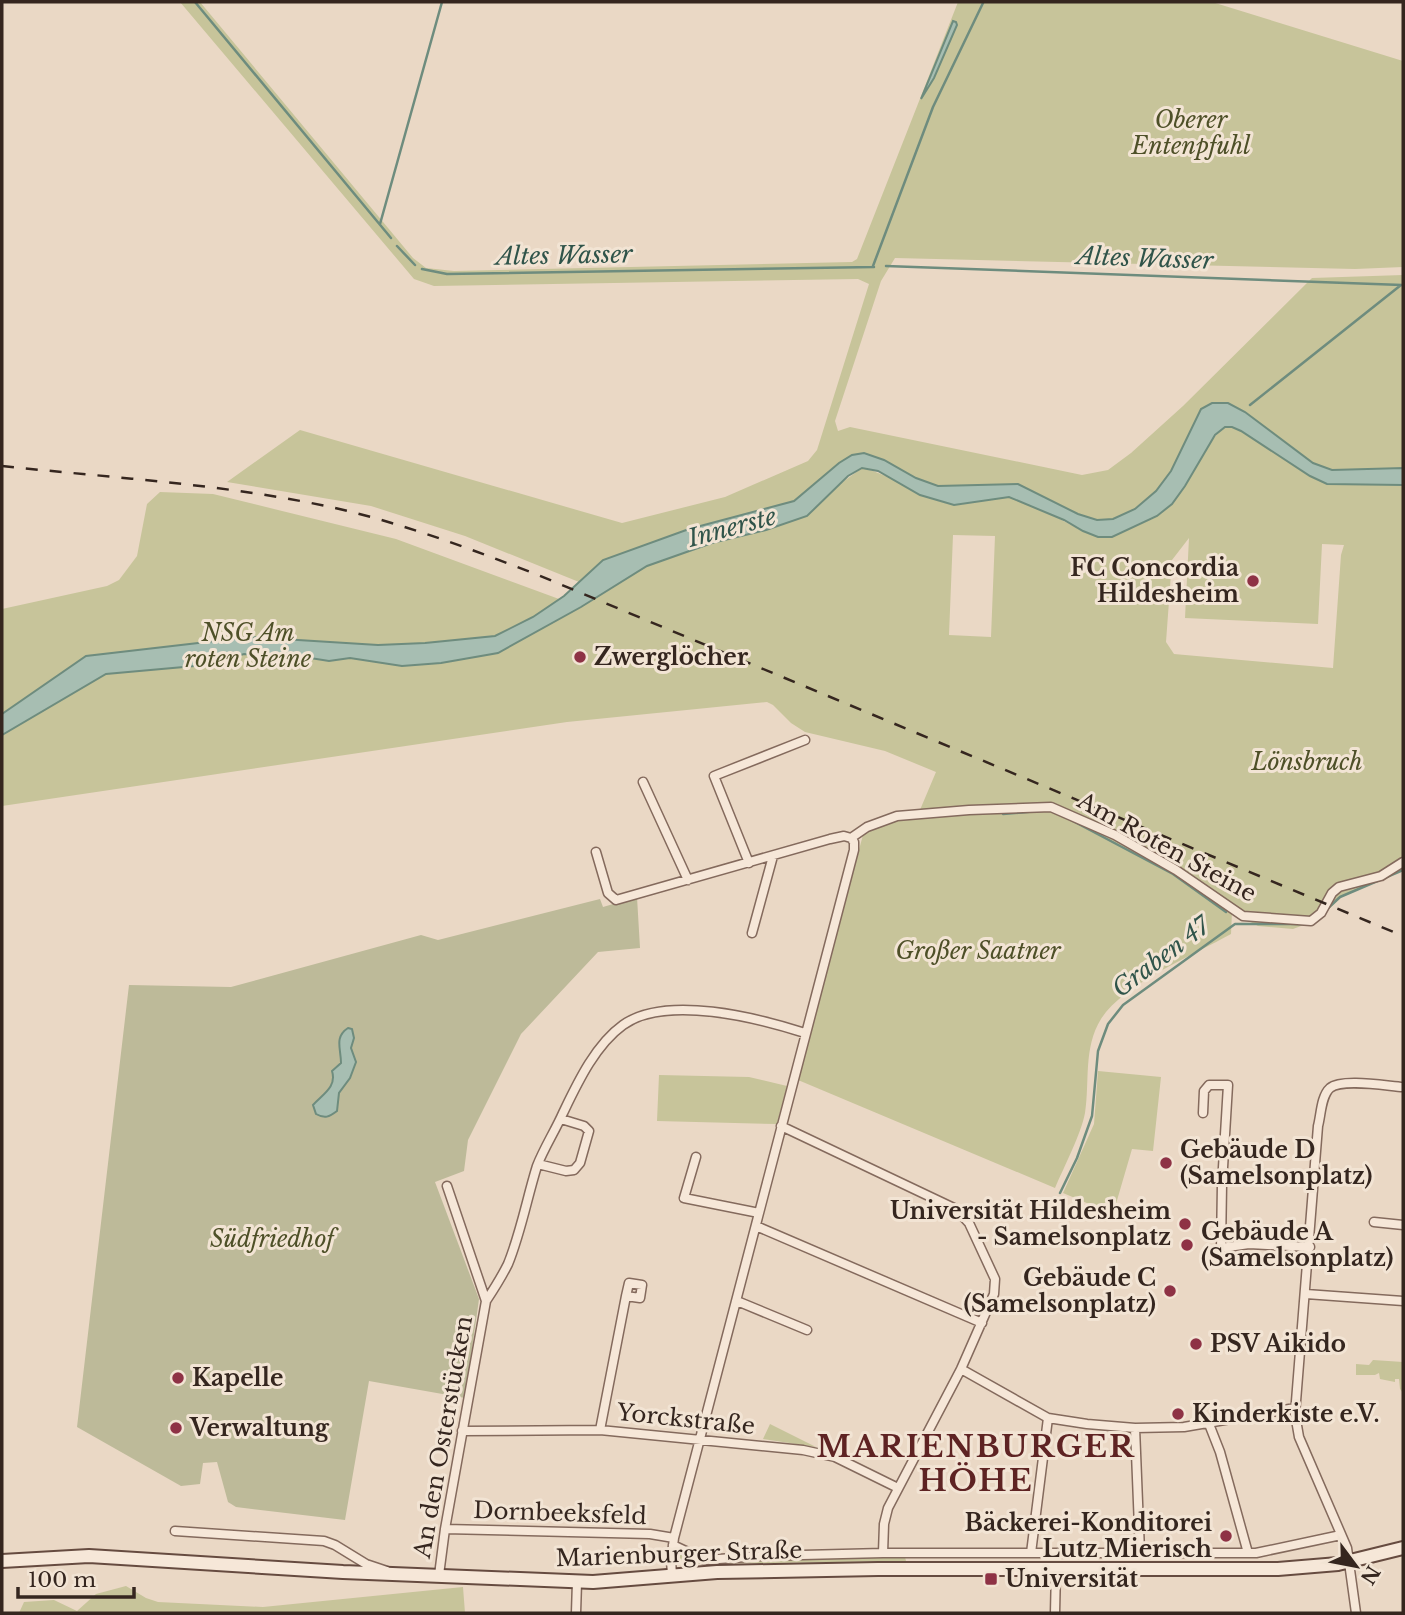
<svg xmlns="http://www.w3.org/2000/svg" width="1405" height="1615" font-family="'Libre Baskerville',serif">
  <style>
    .green { fill: #c7c49a; fill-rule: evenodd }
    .cemetery { fill: #bdba99 }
    .water { fill: #a7beb2; stroke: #6e8c7e; stroke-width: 2 }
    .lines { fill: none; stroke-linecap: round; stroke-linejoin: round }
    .stream { stroke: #6e8c7e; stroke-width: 2.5 }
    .street-casing { stroke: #846a5d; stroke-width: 11 }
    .secondary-casing { stroke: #664b40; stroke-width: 16 }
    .street { stroke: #f6e7d8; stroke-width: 8 }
    .secondary { stroke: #f6e7d8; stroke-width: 12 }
    .rail { stroke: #35261f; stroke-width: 2.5; stroke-dasharray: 12 12; stroke-linecap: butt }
    .poi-dot { fill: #8e3245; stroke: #f2e4d4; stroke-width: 2.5 }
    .labels { text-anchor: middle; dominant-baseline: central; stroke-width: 6; stroke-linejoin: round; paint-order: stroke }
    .park-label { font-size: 23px; font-style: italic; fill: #4e5028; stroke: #f2e4d4 }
    .poi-label { font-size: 23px; font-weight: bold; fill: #35261f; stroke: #f2e4d4; text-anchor: start }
    .street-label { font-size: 23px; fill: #35261f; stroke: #f2e4d4 }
    .water-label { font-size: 24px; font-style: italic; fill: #30544a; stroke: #f2e4d4 }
    .district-label { font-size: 30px; font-weight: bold; letter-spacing: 2px; fill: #5e2323; stroke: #f2e4d4 }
  </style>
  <rect width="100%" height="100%" fill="#ead8c5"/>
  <path class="green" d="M180,2h20l213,256 13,10 28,3 398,-9 5,-3 101,-257h254l191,59v206l-48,2 -460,-11 -14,23 -46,140 3,10 12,-4 232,48 26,-5 23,-17 52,-47 129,-128 91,-3v193l-71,2 -19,-7 -85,-60 -15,-1 -12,7 -30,62 -15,20 -21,18 -22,10 -15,1 -20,-6 -60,-30 -80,2 -22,-8 -32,-18 -45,3 -45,38 -105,28 -86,31 -24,22 -114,-46 -94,-30 -144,-24 73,-52 322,93 103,-26 83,-36 9,-11 52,-166 -11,-5 -424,7 -20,-7z
    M1225,427h7l9,4 69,45 17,8 76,1v384l-60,27 -26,24 -24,9 -35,-3 -26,-14 -1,22c-36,20 -109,51 -130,85 -18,29 -11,63 -16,94 -4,21 -21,54 -30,75l-257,-108 66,-249 22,-8 31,-6 19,-45 -51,-21 -80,-19 -14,-9 -18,-18 -6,-3 -200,20 -565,84v-197l105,-23 12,-6 18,-24 10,-52 13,-12 53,2 183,45 163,60 -3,2 19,9 72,-44 65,-23 54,-13 67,-41 29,-21c32,7 56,30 89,36 16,3 40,-9 58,-7 30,4 79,46 104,39 7,-2 13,-6 20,-9 7,-4 17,-6 24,-11 32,-23 39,-66 68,-89zM953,535l42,1 -4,101 -42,-2zM1189,538l-4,80 133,6 4,-80 22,1 -3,10 -8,113 -159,-14 -8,-12 6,-82z
    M1098,1071l63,6 -8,74 -21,-2 -19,65 -50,-21 31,-69z
    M659,1075l90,2 38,9 -10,38 -120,-3z
    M1373,1360l30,2v31l-3,-4 -1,-10h-4v3l-15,-3 -1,-6 -4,2h-19v-11l13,1z
    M770,1424l46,23 -53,-8z
    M676,1551l16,6h213l1,4 -218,3 -11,-2 -2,-4z
    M126,1586l20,12 12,4 105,5 200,-20 2,26h-446l5,-11 30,-2 23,11 19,-17z"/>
  <path class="cemetery" d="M637,897l3,51 -42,4 -77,82 -53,106 -4,31 -29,11 44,117 -14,99 -96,-17 -24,139 -109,-13 -8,-5 -11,-40 -14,1 -3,21 -19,2 -104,-59 52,-442 102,2 190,-52 17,5 162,-41 3,8z"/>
  <path class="water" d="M953,21l3,1 1,3 -23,53 -13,21z
    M1212,403h16l17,9 68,51 19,7 71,-2v17l-76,-1 -17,-8 -69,-45 -9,-4h-7l-10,8 -30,51 -13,18 -15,12 -45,21h-14l-15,-6 -19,-11 -55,-23 -55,8 -34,-10 -42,-24 -16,-3 -14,8 -41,40 -41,14 -54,13 -65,23 -66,41 -83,46 -57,10 -39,3 -52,-8 -21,3 -25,-4h-31l-29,-3 -38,11 -100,9 -104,61v-21l84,-58 164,-19 128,8 47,-2 70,-7 38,-19 31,-21 39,-36 86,-31 105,-28 45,-38 13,-8 12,-2 20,7 32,18 22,8 80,-2 60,30 19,6 16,-1 22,-10 21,-18 15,-20 30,-62z
    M348,1028l4,1 2,9 -3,10 5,14 -6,16 -11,15 -2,18c-8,6 -12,8 -21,3l-3,-9c10,-11 24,-18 19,-34l9,-8c0,-14 -7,-26 7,-35z"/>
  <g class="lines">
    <path class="stream" d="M195,2l196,236
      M380,224l62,-222
      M397,246l18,19
      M873,266l60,-159 50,-104
      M886,266l516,19
      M422,269l25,5 427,-7
      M1250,405l151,-120
      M1003,814l35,-3
      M1071,820l102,54 53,38
      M1326,910l14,-13 63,-27
      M1060,1193l17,-35 15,-42 6,-65 10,-27 15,-19 112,-81h72"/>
    <defs>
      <path id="street" d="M643,782l45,98
        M596,852l12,41 8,7 214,-61 14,-3 7,2 16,-11 30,-11 72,-6 82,-3 64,28 61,35 67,46 68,5 10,-8 11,-20 7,-6 42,-11 22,-14
        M749,863l-35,-87 91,-36
        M752,933l21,-77
        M1203,1113l1,-22 5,-6h19l-6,99 -1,64 28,-4 61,3
        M781,1126l175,83 13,14 26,56 -1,15 -33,75 -73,139 -4,16 -1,29
        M696,1157l-12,41 75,15
        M538,1164l28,7 8,-1 6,-7 9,-32 -5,-5 -23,-7
        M1374,1222l29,3
        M756,1226l226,97
        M1306,1294l97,7
        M486,1301c8,-12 16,-25 22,-37 13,-32 19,-66 29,-98 7,-18 18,-35 26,-53 14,-29 32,-68 60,-88 43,-31 135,-7 182,8
        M737,1301l70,29
        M961,1369l87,49 39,6 48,4 49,-1 111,-19
        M1209,1424l11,28 28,101
        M1135,1428l5,124
        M600,1430l26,-134 3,-13 13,2 -2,13 -14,-2
        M462,1431l138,-1 203,20 32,7 63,31
        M445,1529l205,5 24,4
        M175,1531l149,10 11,4 31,19 21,7
        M673,1545l32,15 55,-4 123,-3h373l85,-18
        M1031,1553l17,-135
        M672,1574l-1,-13 3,-23 180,-688v-8l-3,-4
        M439,1575l6,-46 41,-228 -39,-115
        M576,1613l1,-31
        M1055,1613l1,-44
        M1356,1613l-9,-65 -48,-111 -4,-23 23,-288c3,-11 3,-30 12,-38 12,-10 57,-2 73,-1"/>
      <path id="secondary" d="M2,1561l87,-5 254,16 250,10 124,-10 161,-3h400l60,-5 65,-16"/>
    </defs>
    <use href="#street" class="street-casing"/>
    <use href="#secondary" class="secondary-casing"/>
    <use href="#street" class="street"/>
    <use href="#secondary" class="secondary"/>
    <path class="rail" d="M2,466c111,12 224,18 333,42 70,16 136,41 203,67l865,361"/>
  </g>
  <g class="poi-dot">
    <circle cx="1253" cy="581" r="7"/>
    <circle cx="580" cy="657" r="7"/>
    <circle cx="1166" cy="1163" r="7"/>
    <circle cx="1185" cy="1224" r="7"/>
    <circle cx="1187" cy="1245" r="7"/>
    <circle cx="1170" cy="1291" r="7"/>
    <circle cx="1196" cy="1344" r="7"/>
    <circle cx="178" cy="1378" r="7"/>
    <circle cx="1178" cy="1414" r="7"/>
    <circle cx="176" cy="1428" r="7"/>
    <circle cx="1226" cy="1536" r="7"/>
    <rect x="984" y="1572" width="14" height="14" rx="3.5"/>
  </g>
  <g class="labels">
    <g class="park-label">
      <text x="1191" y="120">Oberer<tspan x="1191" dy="26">Entenpfuhl</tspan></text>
      <text x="248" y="633">NSG Am<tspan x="248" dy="26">roten Steine</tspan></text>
      <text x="1307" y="762">Lönsbruch</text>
      <text x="978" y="951">Großer Saatner</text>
      <text x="272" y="1239">Südfriedhof</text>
    </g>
    <g class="poi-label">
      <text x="1239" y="568" text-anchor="end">FC Concordia<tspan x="1239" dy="26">Hildesheim</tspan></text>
      <text x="594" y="657">Zwerglöcher</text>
      <text x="1180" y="1150">Gebäude D<tspan x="1180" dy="26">(Samelsonplatz)</tspan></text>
      <text x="1171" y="1211" text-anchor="end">Universität Hildesheim<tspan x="1171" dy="26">- Samelsonplatz</tspan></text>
      <text x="1201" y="1232">Gebäude A<tspan x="1201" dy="26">(Samelsonplatz)</tspan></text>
      <text x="1156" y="1278" text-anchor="end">Gebäude C<tspan x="1156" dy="26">(Samelsonplatz)</tspan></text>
      <text x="1210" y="1344">PSV Aikido</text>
      <text x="192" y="1378">Kapelle</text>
      <text x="1192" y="1414">Kinderkiste e.V.</text>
      <text x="190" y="1428">Verwaltung</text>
      <text x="1212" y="1523" text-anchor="end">Bäckerei-Konditorei<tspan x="1212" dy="26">Lutz Mierisch</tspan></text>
      <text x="1005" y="1579">Universität</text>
    </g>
    <g class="street-label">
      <text transform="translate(1167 847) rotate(29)">Am Roten Steine</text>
      <text transform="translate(686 1419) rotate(6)">Yorckstraße</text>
      <text transform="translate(443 1437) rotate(-80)">An den Osterstücken</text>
      <text transform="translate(560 1513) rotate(2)">Dornbeeksfeld</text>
      <text transform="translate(679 1554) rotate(-2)">Marienburger Straße</text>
    </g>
    <g class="water-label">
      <text transform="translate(564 255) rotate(-1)">Altes Wasser</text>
      <text transform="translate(1145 258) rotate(2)">Altes Wasser</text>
      <text transform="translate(732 527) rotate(-15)">Innerste</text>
      <text transform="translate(1161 957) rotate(-37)">Graben 47</text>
    </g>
    <g class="district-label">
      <text x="976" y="1446">MARIENBURGER<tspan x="976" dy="34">HÖHE</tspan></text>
    </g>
  </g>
  <rect width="1405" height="1615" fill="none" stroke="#35261f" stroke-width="7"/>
  <g transform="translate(1356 1566) rotate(122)" stroke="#f2e4d4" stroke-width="5" paint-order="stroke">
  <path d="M0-5L12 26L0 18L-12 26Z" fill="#35261f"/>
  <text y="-10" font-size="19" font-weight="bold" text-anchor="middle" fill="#35261f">N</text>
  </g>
  <path d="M18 1587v10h116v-10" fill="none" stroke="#35261f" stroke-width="3.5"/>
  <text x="28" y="1587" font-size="21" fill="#35261f" stroke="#f2e4d4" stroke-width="5" paint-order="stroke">100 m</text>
</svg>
